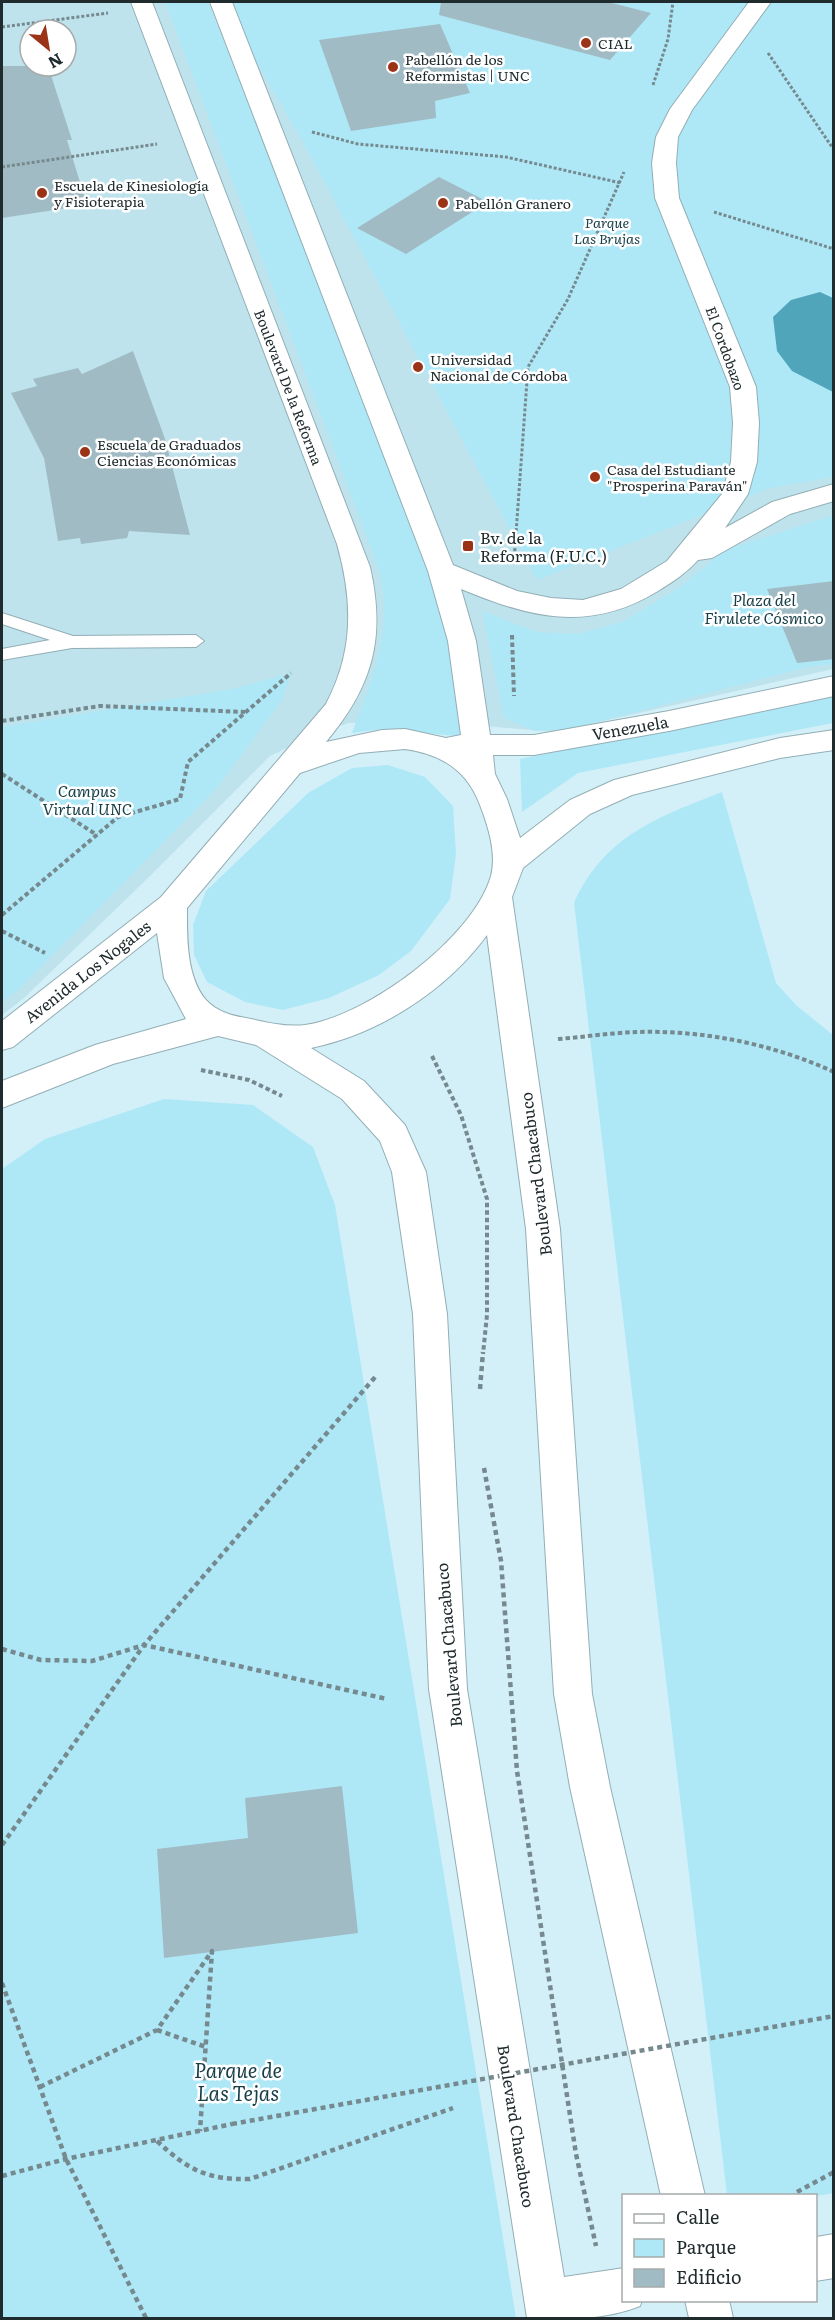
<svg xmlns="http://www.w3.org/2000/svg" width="835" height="2320" font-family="Literata,serif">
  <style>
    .built { fill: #bee3ed; fill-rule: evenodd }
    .green { fill: #aee8f7 }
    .water { fill: #50a5ba }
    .building { fill: #a0bbc3 }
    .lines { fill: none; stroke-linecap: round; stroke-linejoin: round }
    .service-casing { stroke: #93aeb5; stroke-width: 2 }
    .minor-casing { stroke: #93aeb5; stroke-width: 2 }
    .path-far2 { stroke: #75898e; stroke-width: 3; stroke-dasharray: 3 2; stroke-linecap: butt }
    .path-far1 { stroke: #75898e; stroke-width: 4; stroke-dasharray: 4.5 3; stroke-linecap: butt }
    .path { stroke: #75898e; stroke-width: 4.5; stroke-dasharray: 5 4; stroke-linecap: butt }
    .service { fill: #fff; fill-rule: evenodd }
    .minor { fill: #fff; fill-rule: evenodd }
    .path-bridge { stroke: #75898e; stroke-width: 4.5; stroke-dasharray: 5 4; stroke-linecap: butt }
    .poi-dot { fill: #9b3317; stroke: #fff; stroke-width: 2 }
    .labels { text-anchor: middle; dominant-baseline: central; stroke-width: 5; stroke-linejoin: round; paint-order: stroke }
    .far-poi-label { font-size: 14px; fill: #202b2e; stroke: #fff; text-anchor: start }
    .far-park-label { font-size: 14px; font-style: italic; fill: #163e47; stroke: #fff }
    .far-street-label { font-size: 14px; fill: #202b2e; stroke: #fff }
    .poi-label { font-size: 16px; fill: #202b2e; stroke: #fff; text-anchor: start }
    .park-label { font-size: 16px; font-style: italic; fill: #163e47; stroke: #fff }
    .street-label { font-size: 16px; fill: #202b2e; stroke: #fff }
    .near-park-label { font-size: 20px; font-style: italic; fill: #163e47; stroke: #fff }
  </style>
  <rect width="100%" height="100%" fill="#d3f0f8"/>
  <path class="built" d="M2,2h831v667l-278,63 -129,-11 -77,2 -35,12 -44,21 -121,121 -125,121 -22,17zM30,30h36v36h-36z"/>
  <path class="green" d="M165,2h43l215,544 30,89 14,102 -84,-8 -31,4c22,-58 40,-98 28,-161z
    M222,2h611v475l-63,11 -233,92 -233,-436z
    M833,515v149l-25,3 -238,62 -35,2 -31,-13 -22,-107 55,21 40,2 45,-12 55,-33 49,-39z
    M291,673l-9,27 -65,88 -199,202 -16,12v-275l230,-38z
    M833,696v27l-255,50 -56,39 -2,-53z
    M388,765l37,12 28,29 3,48 -6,45 -39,52 -32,24 -50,23 -46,12 -38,-8 -38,-20 -13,-27 -1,-30 13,-34 102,-98 44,-25z
    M722,792l54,191 20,22 37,30 1,1158 -18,3 -89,-1 -153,-1292c30,-67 84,-86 148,-111z
    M164,1099l89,6 60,42 22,58 181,1113h-514v-1149l43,-30z"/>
  <path class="water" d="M820,292l13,6v94l-41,-21 -15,-20 -4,-34 18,-17z"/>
  <path class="building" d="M441,2h167l43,11 -41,47 -171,-45z
    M440,24l30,69 -35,8 1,17 -85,13 -32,-91z
    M2,66h46l24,74h-5l20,65 -85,13z
    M439,177l49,25 -82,52 -49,-26z
    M133,351l32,88 25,96 -61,-4 -2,7 -46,6 -1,-6 -22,3 -14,-83 -33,-65 26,-7 -4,-7 45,-11 4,6z
    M834,581v78l-37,4 -30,-74z
    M342,1786l16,147 -194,25 -7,-109 91,-11 -3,-40z"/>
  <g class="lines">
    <defs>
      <path id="service" d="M2,613l71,23 123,-1 8,6 -8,6 -124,1 -70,12v-11l48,-9 -48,-16z"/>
      <path id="minor" d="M131,2h21l218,565c16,71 3,119 -44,175l56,-12 23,-1 41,9 15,-3 -13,-94 -20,-70 -218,-569h22l221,563 64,26 34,7 32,2 38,-11 46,-28 55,-67 9,-32 2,-39 -3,-36 -75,-189 -3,-35 4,-26 14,-28 79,-107h22l-79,108 -14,27 -2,26 3,35 77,189 3,36 -2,39 -9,32 -23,34 47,-26 62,-18v17l-44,13 -78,44 -14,2c-12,13 -24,21 -40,31 -69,42 -127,27 -197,-2l15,52 14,94h44l135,-24 165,-35v20l-165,35 -135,24h-41l2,19 12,25 13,39 50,-38 44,-20 166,-42 54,-8v20l-54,8 -148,37 -42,19 -67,54 -11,29 48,332 32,465 18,93 95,409h-44l-91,-409 -16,-93 -28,-465 -39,-294c-41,56 -108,99 -176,113l53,33 41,44 21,47 21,142 20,375 97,588 60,-9v32h18l-2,6c-34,14 -77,14 -113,12l-98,-629 -16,-375 -21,-142 -12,-31 -38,-42 -86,-54 -38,-9 -105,28 -111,44v-27l93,-36 91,-26 -22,-41 -7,-45 -144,114 -11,3v-29l159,-124 165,-193c28,-53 27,-103 11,-160zM405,749c36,5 62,21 75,56 8,21 17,48 11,71 -18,62 -123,140 -186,149 -18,2 -36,-2 -54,-6 -17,-3 -33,-6 -45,-19 -20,-24 -19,-63 -19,-92l113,-135 59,-20z
        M834,2234v44l-18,3v-44z
        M685,2300h44l4,18h-44z"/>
    </defs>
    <use href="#service" class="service-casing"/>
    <use href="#minor" class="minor-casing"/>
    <path class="path-far2" d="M2,27l106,-14
      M768,53l66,97
      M653,85l15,-46 5,-37
      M312,132l46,12 148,13 115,26
      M2,167l155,-23
      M714,212l120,37
      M514,561l14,-194 40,-68 56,-127"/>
    <path class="path-far1" d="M512,635l2,61
      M2,721l98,-15 145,6
      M2,774l95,61
      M2,915l116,-98 62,-18 8,-37 103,-89
      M2,931l43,22
      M558,1039c26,-2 52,-6 78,-7 68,-2 137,12 198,40
      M432,1056l29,59 26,84v116l-4,39
      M201,1070l48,10 33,16"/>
    <path class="path" d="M480,1389l3,-37
      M484,1468l17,93 16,210 59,383 20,92
      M2,1649l39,11 51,1 52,-16 243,54
      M2,1845l142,-200 232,-269
      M2,1983l64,176 80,159
      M157,2030l49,17
      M40,2087l117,-57 55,-79 -12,180
      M157,2141c31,29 50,39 93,38l203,-71
      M2,2176l64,-17 166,-35
      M797,2192l37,-20"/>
    <use href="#service" class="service"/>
    <use href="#minor" class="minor"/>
    <path class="path-bridge" d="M232,2124l602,-108"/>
  </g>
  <g class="poi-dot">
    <circle cx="586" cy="43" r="6"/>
    <circle cx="393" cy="67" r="6"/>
    <circle cx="42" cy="193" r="6"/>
    <circle cx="443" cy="203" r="6"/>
    <circle cx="418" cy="367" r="6"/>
    <circle cx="85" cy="452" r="6"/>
    <circle cx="595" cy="477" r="6"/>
    <rect x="462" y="540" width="12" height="12" rx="3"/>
  </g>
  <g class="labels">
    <g class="far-poi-label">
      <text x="598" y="43">CIAL</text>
      <text x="405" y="59">Pabellón de los<tspan x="405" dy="16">Reformistas | UNC</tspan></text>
      <text x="54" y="185">Escuela de Kinesiología<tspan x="54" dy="16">y Fisioterapia</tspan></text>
      <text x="455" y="203">Pabellón Granero</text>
      <text x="430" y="359">Universidad<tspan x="430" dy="16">Nacional de Córdoba</tspan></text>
      <text x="97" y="444">Escuela de Graduados<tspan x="97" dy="16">Ciencias Económicas</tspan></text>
      <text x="607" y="469">Casa del Estudiante<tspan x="607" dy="16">"Prosperina Paraván"</tspan></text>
    </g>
    <g class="far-park-label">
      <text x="607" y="222">Parque<tspan x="607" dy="16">Las Brujas</tspan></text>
    </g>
    <g class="far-street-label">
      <text transform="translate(726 348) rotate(70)">El Cordobazo</text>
      <text transform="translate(289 387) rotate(69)">Boulevard De la Reforma</text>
    </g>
    <g class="poi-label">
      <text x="480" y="537">Bv. de la<tspan x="480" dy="18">Reforma (F.U.C.)</tspan></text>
    </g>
    <g class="park-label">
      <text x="764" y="599">Plaza del<tspan x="764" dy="18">Firulete Cósmico</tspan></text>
      <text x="87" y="790">Campus<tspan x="87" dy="18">Virtual UNC</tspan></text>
    </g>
    <g class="street-label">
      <text transform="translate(630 727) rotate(-10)">Venezuela</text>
      <text transform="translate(87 971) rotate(-38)">Avenida Los Nogales</text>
      <text transform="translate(535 1174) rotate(-97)">Boulevard Chacabuco</text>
      <text transform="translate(448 1645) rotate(-95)">Boulevard Chacabuco</text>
      <text transform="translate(517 2126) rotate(81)">Boulevard Chacabuco</text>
    </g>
    <g class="near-park-label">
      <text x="238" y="2069">Parque de<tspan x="238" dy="23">Las Tejas</tspan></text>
    </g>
  </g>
  <rect width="835" height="2320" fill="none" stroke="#202b2e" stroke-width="6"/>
  <rect x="622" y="2194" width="195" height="108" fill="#ffffff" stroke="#a6aaab" stroke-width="1.5"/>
  <rect x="634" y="2214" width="30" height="9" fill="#ffffff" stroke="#a6aaab" stroke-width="1.5"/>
  <text x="676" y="2224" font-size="18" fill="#202b2e">Calle</text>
  <rect x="634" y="2239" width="30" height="18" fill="#aee8f7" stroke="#a6aaab" stroke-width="1.5"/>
  <text x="676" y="2254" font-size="18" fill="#202b2e">Parque</text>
  <rect x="634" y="2269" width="30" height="18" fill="#a0bbc3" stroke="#a6aaab" stroke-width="1.5"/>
  <text x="676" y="2284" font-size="18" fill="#202b2e">Edificio</text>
  <g transform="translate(48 48) rotate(150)"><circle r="28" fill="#ffffff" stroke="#a6aaab" stroke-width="1.5"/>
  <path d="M0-4.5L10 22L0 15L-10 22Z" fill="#9b3317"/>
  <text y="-9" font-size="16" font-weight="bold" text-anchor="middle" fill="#202b2e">N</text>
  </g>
</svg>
